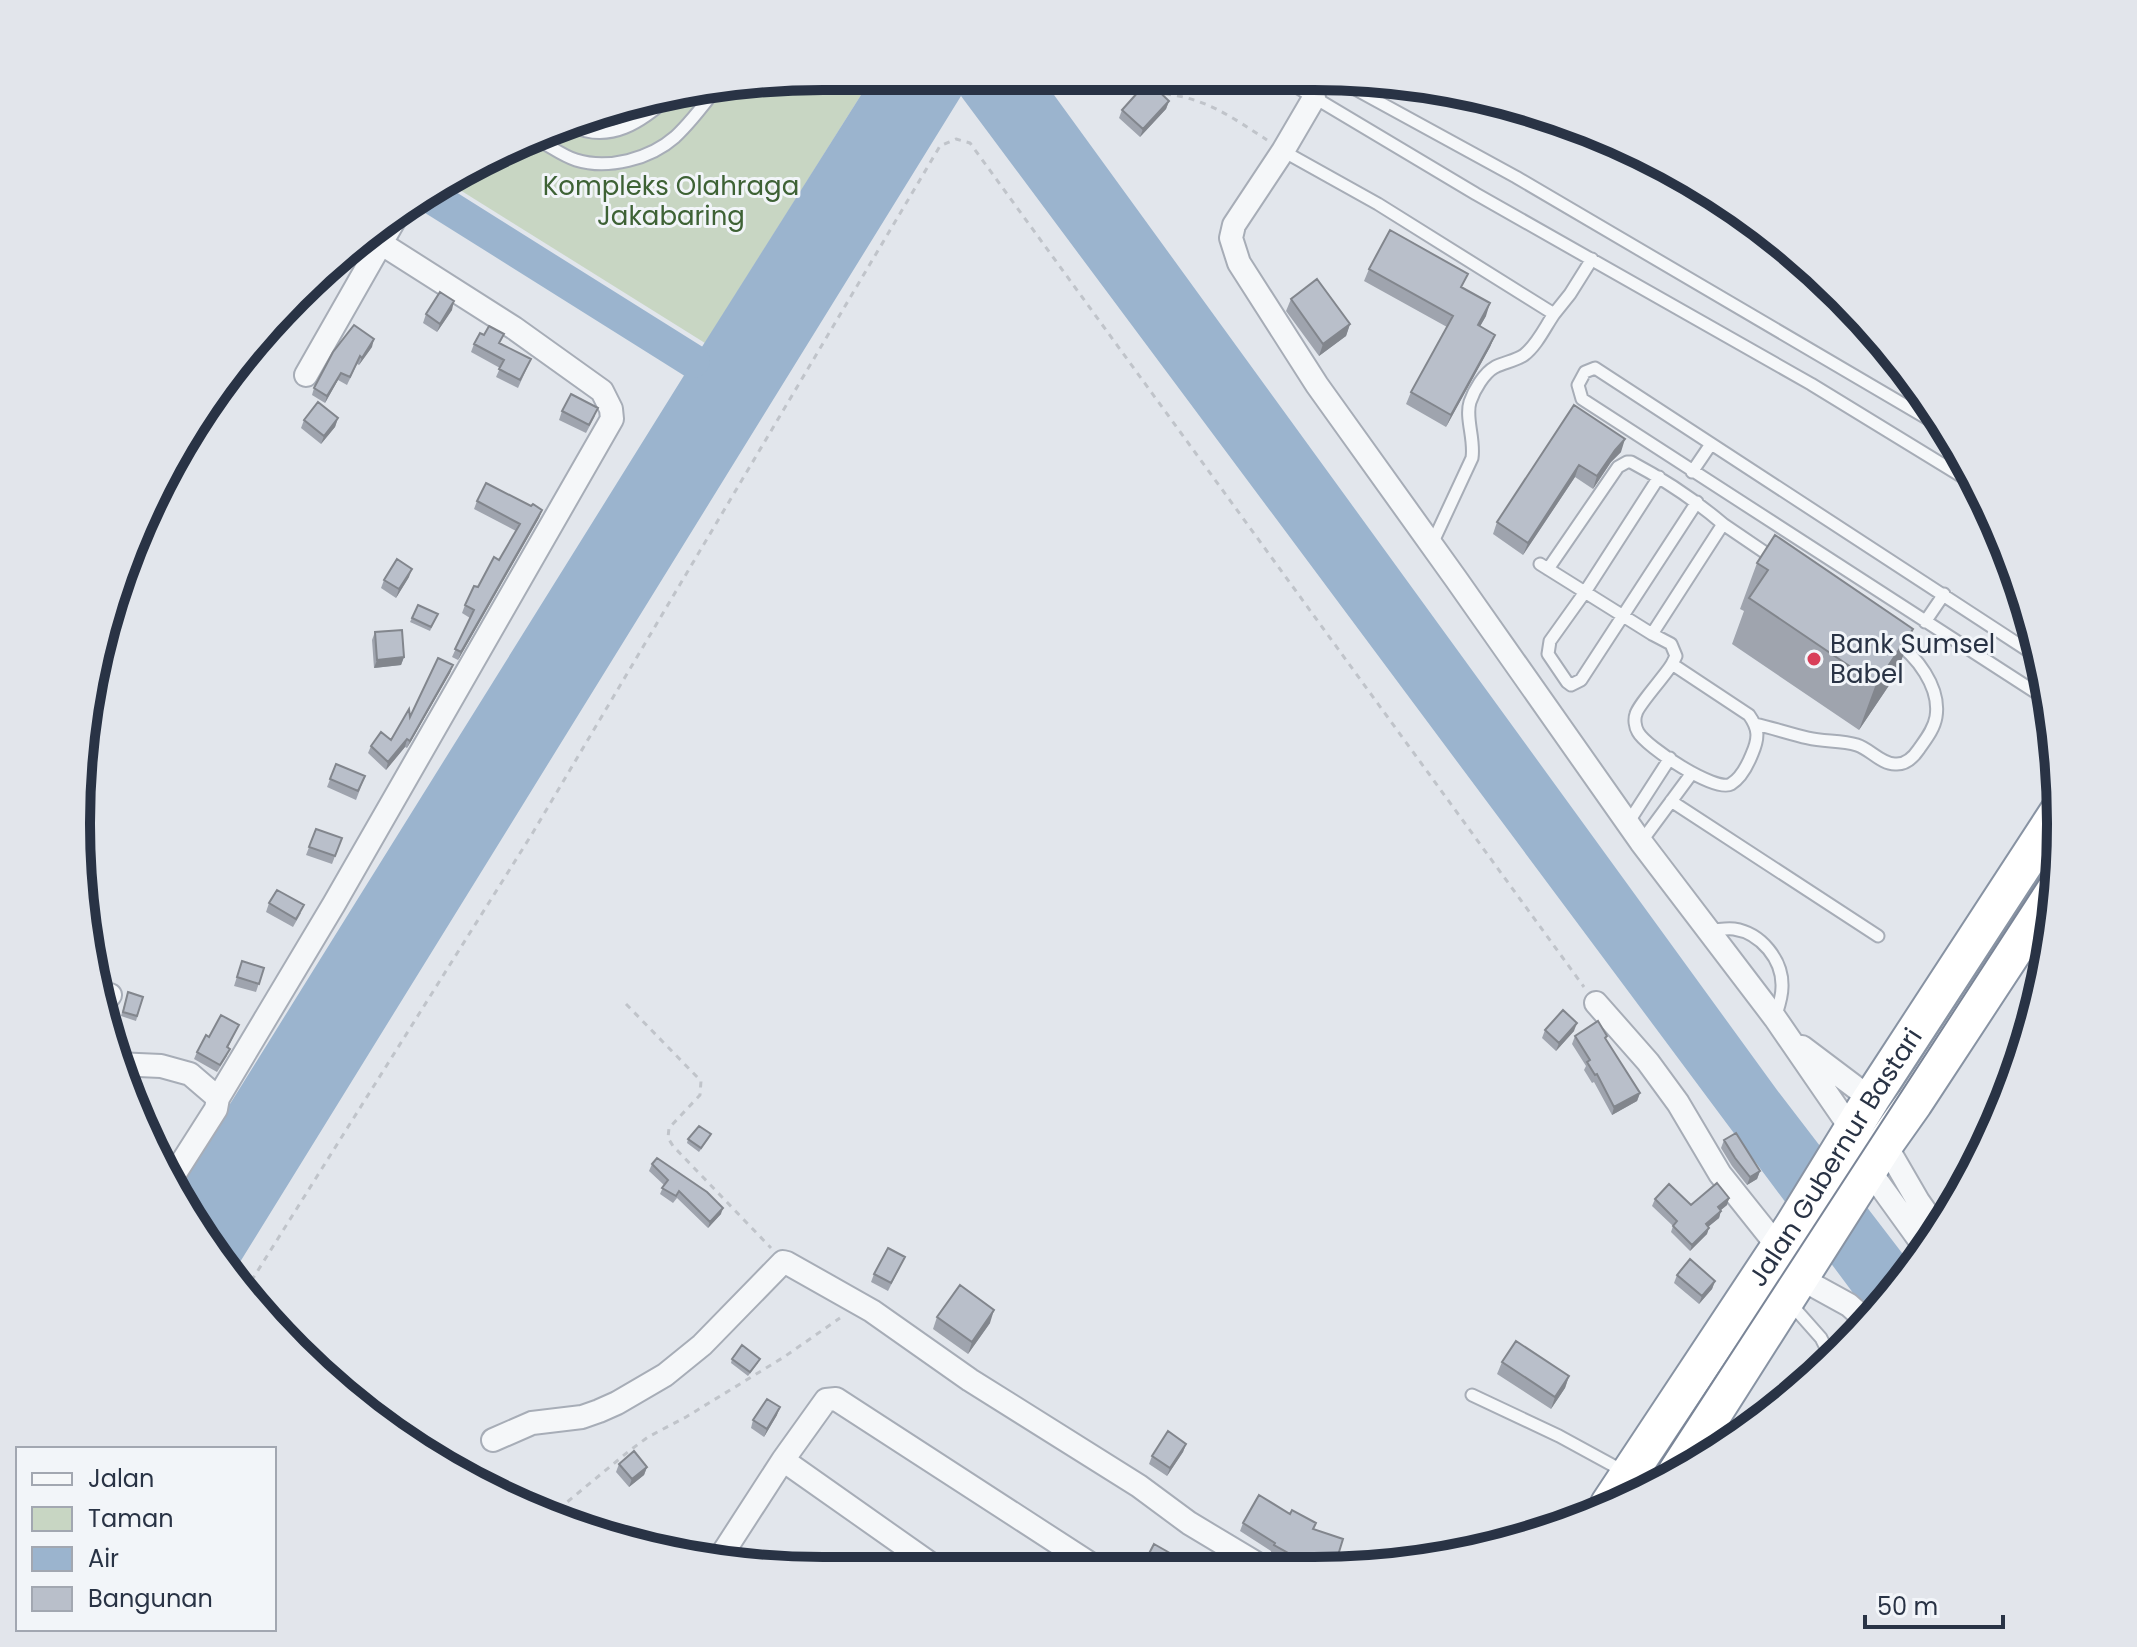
<svg xmlns="http://www.w3.org/2000/svg" width="2137" height="1647" font-family="Poppins,sans-serif">
  <style>
    .green { fill: #c8d6c3 }
    .water { fill: #9bb4ce }
    .lines { fill: none; stroke-linecap: round; stroke-linejoin: round }
    .river { stroke: #9bb4ce; stroke-width: 34 }
    .service-casing { stroke: #a7adb7; stroke-width: 15 }
    .minor-casing { stroke: #a7adb7; stroke-width: 26 }
    .trunk-casing { stroke: #8893a3; stroke-width: 40 }
    .path { stroke: #c0c4ca; stroke-width: 3; stroke-dasharray: 6 6; stroke-linecap: butt }
    .service { stroke: #f5f7f9; stroke-width: 11 }
    .minor { stroke: #f5f7f9; stroke-width: 22 }
    .trunk { stroke: #fff; stroke-width: 36 }
    .tram { stroke: #7a8597; stroke-width: 2 }
    .wall { fill: #9fa4ae }
    .shaded-wall { fill: #82868d }
    .building { fill: #b9bfca; stroke: #82868d; stroke-width: 2 }
    .poi-dot { fill: #d93f59; stroke: #f2f5f9; stroke-width: 3 }
    .labels { text-anchor: middle; dominant-baseline: central; stroke-width: 6; stroke-linejoin: round; paint-order: stroke }
    .park-label { font-size: 26px; fill: #3e6235; stroke: #f2f5f9 }
    .poi-label { font-size: 26px; fill: #293345; stroke: #f2f5f9; text-anchor: start }
    .street-label { font-size: 26px; fill: #293345; stroke: #f2f5f9 }
    .rim { fill: none; stroke: #293345; stroke-width: 10 }
  </style>
  <rect width="100%" height="100%" fill="#e2e6ec"/>
  <path class="green" d="M823,76h50l-168,267 -261,-163 5,-4 181,-74z"/>
  <path class="water" d="M873,76l168,1 736,1013 135,176 -41,51 -910,-1221 -729,1179 -30,-37 -25,-49 516,-828z"/>
  <g class="lines">
    <path class="river" d="M427,194l266,167"/>
    <defs>
      <path id="service" d="M1280,77l196,117 335,190 165,101
        M1335,78l181,99 431,253
        M572,126c38,18 70,-4 98,-30
        M538,140c12,6 25,16 38,20 32,10 74,-1 99,-23 15,-14 28,-31 40,-47
        M1283,151l95,53 176,110 16,-20 22,-35
        M1692,472l19,-28
        M1659,477l-74,115 -35,49 -2,13 19,28 4,3 10,-5 116,-178
        M1432,544l40,-86c3,-19 -7,-40 -2,-56 4,-12 14,-29 25,-35 10,-5 20,-6 29,-12 13,-10 21,-28 30,-41
        M1540,564l112,70
        M1548,569l70,-102 9,-5h4c34,18 64,38 92,62
        M1925,622l19,-28
        M2041,659l-446,-291 -10,4 -7,13 4,14 467,302
        M1672,664l4,-8 -5,-12 -19,-10 71,-110 53,36
        M1672,664l77,51c10,14 10,23 3,39 -4,10 -11,24 -21,30 -15,9 -85,-37 -93,-52 -3,-5 -4,-13 -2,-18 2,-9 29,-38 36,-50z
        M1755,724c18,4 35,10 53,14 16,4 33,2 49,7 13,4 24,19 38,19 11,1 18,-6 24,-15 7,-10 15,-20 17,-32 5,-30 -20,-62 -43,-77
        M1671,801l207,135
        M1628,823l42,-65
        M1641,842l51,-69
        M1709,930c8,0 17,-2 25,-1 27,4 49,31 48,58 0,11 -4,21 -7,31
        M1790,1303l31,35 11,22
        M1472,1395l87,41 66,36"/>
      <path id="minor" d="M1314,98l-31,53 -49,74 -3,13 8,25 78,122 139,194 185,263 134,176 77,112
        M306,375l90,-158
        M104,1003l6,-8
        M1596,1003l52,59 30,41 42,71 59,74
        M1802,1047l69,52
        M116,1064l45,2 29,8 28,24
        M1885,1144l33,57 21,30
        M1869,1170l57,79
        M172,1178l44,-69 2,-11 116,-194 278,-485 -1,-10 -9,-18 -88,-63 -143,-91
        M1800,1278l49,27 18,16
        M493,1440l39,-17 50,-6 17,-6 18,-8 48,-28 37,-30 81,-83 4,1 85,48 98,69 169,106 50,37 70,42
        M717,1562l66,-102
        M932,1565l-149,-105 43,-60 10,-1 256,166"/>
      <g id="trunk">
        <path d="M1677,1471l208,-327 29,-41 141,-215"/>
        <path id="s1" d="M1609,1504l184,-278 78,-127 189,-290"/>
      </g>
    </defs>
    <use href="#service" class="service-casing"/>
    <use href="#minor" class="minor-casing"/>
    <use href="#trunk" class="trunk-casing"/>
    <path class="path" d="M1165,94c41,4 68,24 102,46
      M626,1004l75,77 -1,14 -31,33 -1,10 5,8 98,102
      M245,1291l287,-457 408,-688 16,-7 14,4 614,844
      M549,1517l80,-66 19,-14 38,-20 98,-60 56,-39"/>
    <use href="#service" class="service"/>
    <use href="#minor" class="minor"/>
    <use href="#trunk" class="trunk"/>
    <path class="tram" d="M1645,1486l413,-635"/>
  </g>
  <path class="wall" d="M1169,101l-3,8 -26,28 -21,-19 3,-8z
    M362,244l-2,8 -10,18 -13,-7z
    M1369,269l93,19 24,28 -6,10 15,9 -5,12 -44,80 -40,-23 5,-12 36,-65 -83,-46z
    M1291,299l59,25 -4,12 -27,20 -33,-45z
    M452,310l-15,22 -14,-9 3,-9z
    M500,343l31,16 -13,29 -22,-11 4,-9 -29,-16 3,-8z
    M372,347l-13,18 -2,-1 -10,21 -9,-5 -13,23 -13,-8 2,-7z
    M1574,405l47,47 -10,10 -18,27 -18,-12 -52,78 -30,-21 4,-12z
    M562,411l33,5 -9,17 -27,-13z
    M338,418l-3,9 -14,17 -20,-16 3,-8z
    M477,501l54,5 11,4 -3,8 -81,142 -6,-3 18,-39 -8,-5 3,-8 34,-45 17,-29 -42,-22z
    M1775,535l121,140 -37,55 -127,-86 12,-33 -4,-2 17,-46z
    M409,577l-13,21 -15,-10 3,-8z
    M418,605l20,9 -8,17 -20,-9z
    M375,632l29,25 -3,8 -27,3 -2,-28z
    M453,665l-3,8 -43,75 -2,-1 -19,23 -18,-17 3,-7 20,-6z
    M336,764l29,12 -9,24 -29,-13z
    M316,829l26,9 -10,26 -26,-9z
    M269,903l32,10 -8,14 -27,-15z
    M242,961l22,7 -8,24 -22,-6z
    M128,992l15,5 -7,24 -15,-5z
    M239,1025l-11,23 -1,8 -10,16 -23,-13 3,-7 12,-15z
    M1545,1030l29,1 -18,20 -14,-13z
    M1575,1036l31,4 34,53 -3,8 -25,14 -18,-33 -2,1 -8,-13 2,-4 -14,-22z
    M709,1138l-10,14 -12,-9 1,-4z
    M1724,1140l36,31 -3,8 -10,6 -15,-19 -11,-18z
    M652,1164l69,50 -13,14 -31,-30 -4,5 -13,-9 4,-9 -15,-14z
    M1729,1198l-2,7 -6,5 -2,8 -11,9 -1,7 -17,17 -19,-19 2,-6 -21,-20 3,-7 36,6z
    M905,1257l-17,34 -17,-9 3,-8z
    M1677,1275l38,6 -3,8 -13,15 -25,-21z
    M937,1317l53,6 -22,31 -35,-25z
    M732,1359l26,4 -10,13 -17,-13z
    M1502,1362l67,14 -4,12 -14,21 -54,-35z
    M777,1415l-13,22 -13,-9 2,-8z
    M1186,1444l-3,8 -16,24 -18,-12 3,-8z
    M619,1464l28,3 -3,8 -15,12 -13,-15z
    M1243,1523l71,7 21,35h-44l-20,-11v-3l-31,-20z"/>
  <path class="shaded-wall" d="M1169,101l-3,8 -26,28 3,-8z
    M454,301l-2,9 -15,22 3,-8z
    M1490,303l-4,13 -12,21 4,-12z
    M1350,324l-4,12 -27,20 4,-12z
    M1495,335l-5,12 -44,80 5,-12z
    M374,339l-2,8 -13,18 3,-7z
    M341,373l-3,7 -13,23 2,-7z
    M338,418l-3,9 -14,17 3,-8z
    M1625,439l-4,13 -10,10 -18,27 4,-13 18,-26z
    M1579,465l-4,12 -52,78 5,-12z
    M542,510l-3,8 -81,142 3,-8z
    M412,569l-3,8 -13,21 3,-9z
    M1913,629l-17,46 -37,55 17,-46z
    M404,657l-3,8 -27,3 3,-8z
    M453,665l-3,8 -43,75 3,-7z
    M407,739l-2,8 -19,23 2,-8z
    M1577,1023l-3,8 -18,20 3,-8z
    M1640,1093l-3,8 -25,14 2,-8z
    M1760,1171l-3,8 -10,6 3,-8z
    M1729,1198l-2,7 -11,9 2,-7z
    M723,1208l-2,6 -13,14 2,-6z
    M1721,1211l-2,7 -16,13 3,-7z
    M1709,1228l-2,6 -17,17 2,-6z
    M1715,1281l-3,8 -13,15 3,-8z
    M994,1310l-4,13 -22,31 4,-12z
    M1569,1376l-4,12 -14,21 4,-12z
    M780,1407l-3,8 -13,22 3,-8z
    M1186,1444l-3,8 -16,24 3,-8z
    M647,1467l-3,8 -15,12 3,-8z"/>
  <path class="building" d="M1148,81l21,20 -26,28 -21,-19z
    M1390,230l78,44 -7,13 29,16 -12,22 17,10 -44,80 -40,-23 42,-76 -84,-47z
    M362,244h1l-11,18 -8,-5z
    M1317,279l33,45 -27,20 -32,-45z
    M440,292l14,9 -14,23 -14,-10z
    M354,325l20,14 -12,19 -2,-2 -10,21 -9,-4 -14,23 -13,-8 19,-36z
    M489,326l15,8 -5,9 32,16 -11,21 -21,-11 5,-9 -30,-16 6,-11 4,2z
    M571,394l27,14 -9,17 -27,-14z
    M318,402l20,16 -14,18 -20,-16z
    M1574,405l51,34 -10,11 -18,26 -18,-11 -51,78 -31,-21z
    M486,483l45,23 2,-2 9,6 -81,142 -6,-3 19,-39 -9,-5 9,-19 4,1 16,-30 5,3 21,-36 -43,-23z
    M1775,535l138,94 -37,55 -127,-86 19,-28 -11,-7z
    M397,559l15,10 -13,20 -15,-9z
    M418,605l20,9 -7,13 -19,-9z
    M402,630l2,27 -27,3 -2,-28z
    M438,658l15,7 -43,76 -3,-2 -19,23 -17,-16 10,-14 10,8 18,-31 1,8z
    M336,764l29,12 -7,15 -28,-12z
    M316,829l26,9 -7,18 -26,-9z
    M277,890l27,15 -8,14 -27,-16z
    M242,961l22,7 -5,16 -22,-7z
    M128,992l15,5 -6,19 -14,-4z
    M1563,1010l14,13 -18,20 -14,-13z
    M221,1015l18,10 -12,22 3,2 -10,16 -23,-13 9,-17 3,2z
    M1598,1021l9,15 -2,2 35,55 -26,14 -17,-33 -2,1 -8,-13 3,-2 -15,-24z
    M699,1126l12,8 -10,14 -13,-9z
    M1736,1133l24,38 -10,6 -15,-19 -11,-18z
    M657,1158l50,34 16,16 -13,14 -31,-31 -3,5 -14,-8 6,-8 -16,-16z
    M1717,1183l12,15 -11,9 3,4 -15,13 3,4 -17,17 -19,-19 4,-5 -22,-22 14,-15 22,21z
    M888,1248l17,9 -14,26 -17,-9z
    M1690,1259l25,22 -13,15 -25,-21z
    M960,1285l34,25 -22,32 -35,-25z
    M1516,1341l53,35 -14,21 -53,-35z
    M742,1345l18,14 -10,13 -18,-13z
    M767,1399l13,8 -13,22 -14,-9z
    M1168,1431l18,13 -16,24 -18,-12z
    M634,1451l13,16 -15,12 -13,-15z
    M1259,1495l31,19 2,-4 24,13 -3,6 30,10 -8,26h-25l-36,-20 1,-2 -32,-20z
    M1154,1544l37,21h-48z
    M870,1554l18,11h-25z"/>
  <circle class="poi-dot" cx="1814" cy="659" r="8"/>
  <g class="labels">
    <g class="park-label">
      <text x="671" y="186">Kompleks Olahraga<tspan x="671" dy="30">Jakabaring</tspan></text>
    </g>
    <g class="poi-label">
      <text x="1830" y="644">Bank Sumsel<tspan x="1830" dy="30">Babel</tspan></text>
    </g>
    <g class="street-label">
      <text stroke="none"><textPath href="#s1" startOffset="414">Jalan Gubernur Bastari</textPath></text>
    </g>
  </g>
  <path d="M0 0H2137V1647H0ZM823 90H1314A733 733 0 0 1 2047 823V824A733 733 0 0 1 1314 1557H823A733 733 0 0 1 90 824V823A733 733 0 0 1 823 90Z" fill="#e2e5eb" fill-rule="evenodd"/>
  <path class="rim" d="M823 90H1314A733 733 0 0 1 2047 823V824A733 733 0 0 1 1314 1557H823A733 733 0 0 1 90 824V823A733 733 0 0 1 823 90Z"/>
  <rect x="16" y="1447" width="260" height="184" fill="#f2f5f9" stroke="#a2a7b1" stroke-width="2"/>
  <rect x="32" y="1473" width="40" height="12" fill="#f5f7f9" stroke="#a2a7b1" stroke-width="2"/>
  <text x="88" y="1487" font-size="24" fill="#293345">Jalan</text>
  <rect x="32" y="1507" width="40" height="24" fill="#c8d6c3" stroke="#a2a7b1" stroke-width="2"/>
  <text x="88" y="1527" font-size="24" fill="#293345">Taman</text>
  <rect x="32" y="1547" width="40" height="24" fill="#9bb4ce" stroke="#a2a7b1" stroke-width="2"/>
  <text x="88" y="1567" font-size="24" fill="#293345">Air</text>
  <rect x="32" y="1587" width="40" height="24" fill="#b9bfca" stroke="#a2a7b1" stroke-width="2"/>
  <text x="88" y="1607" font-size="24" fill="#293345">Bangunan</text>
  <path d="M1865 1615v12h138v-12" fill="none" stroke="#293345" stroke-width="4"/>
  <text x="1877" y="1615" font-size="24" fill="#293345" stroke="#f2f5f9" stroke-width="6" paint-order="stroke">50 m</text>
</svg>
